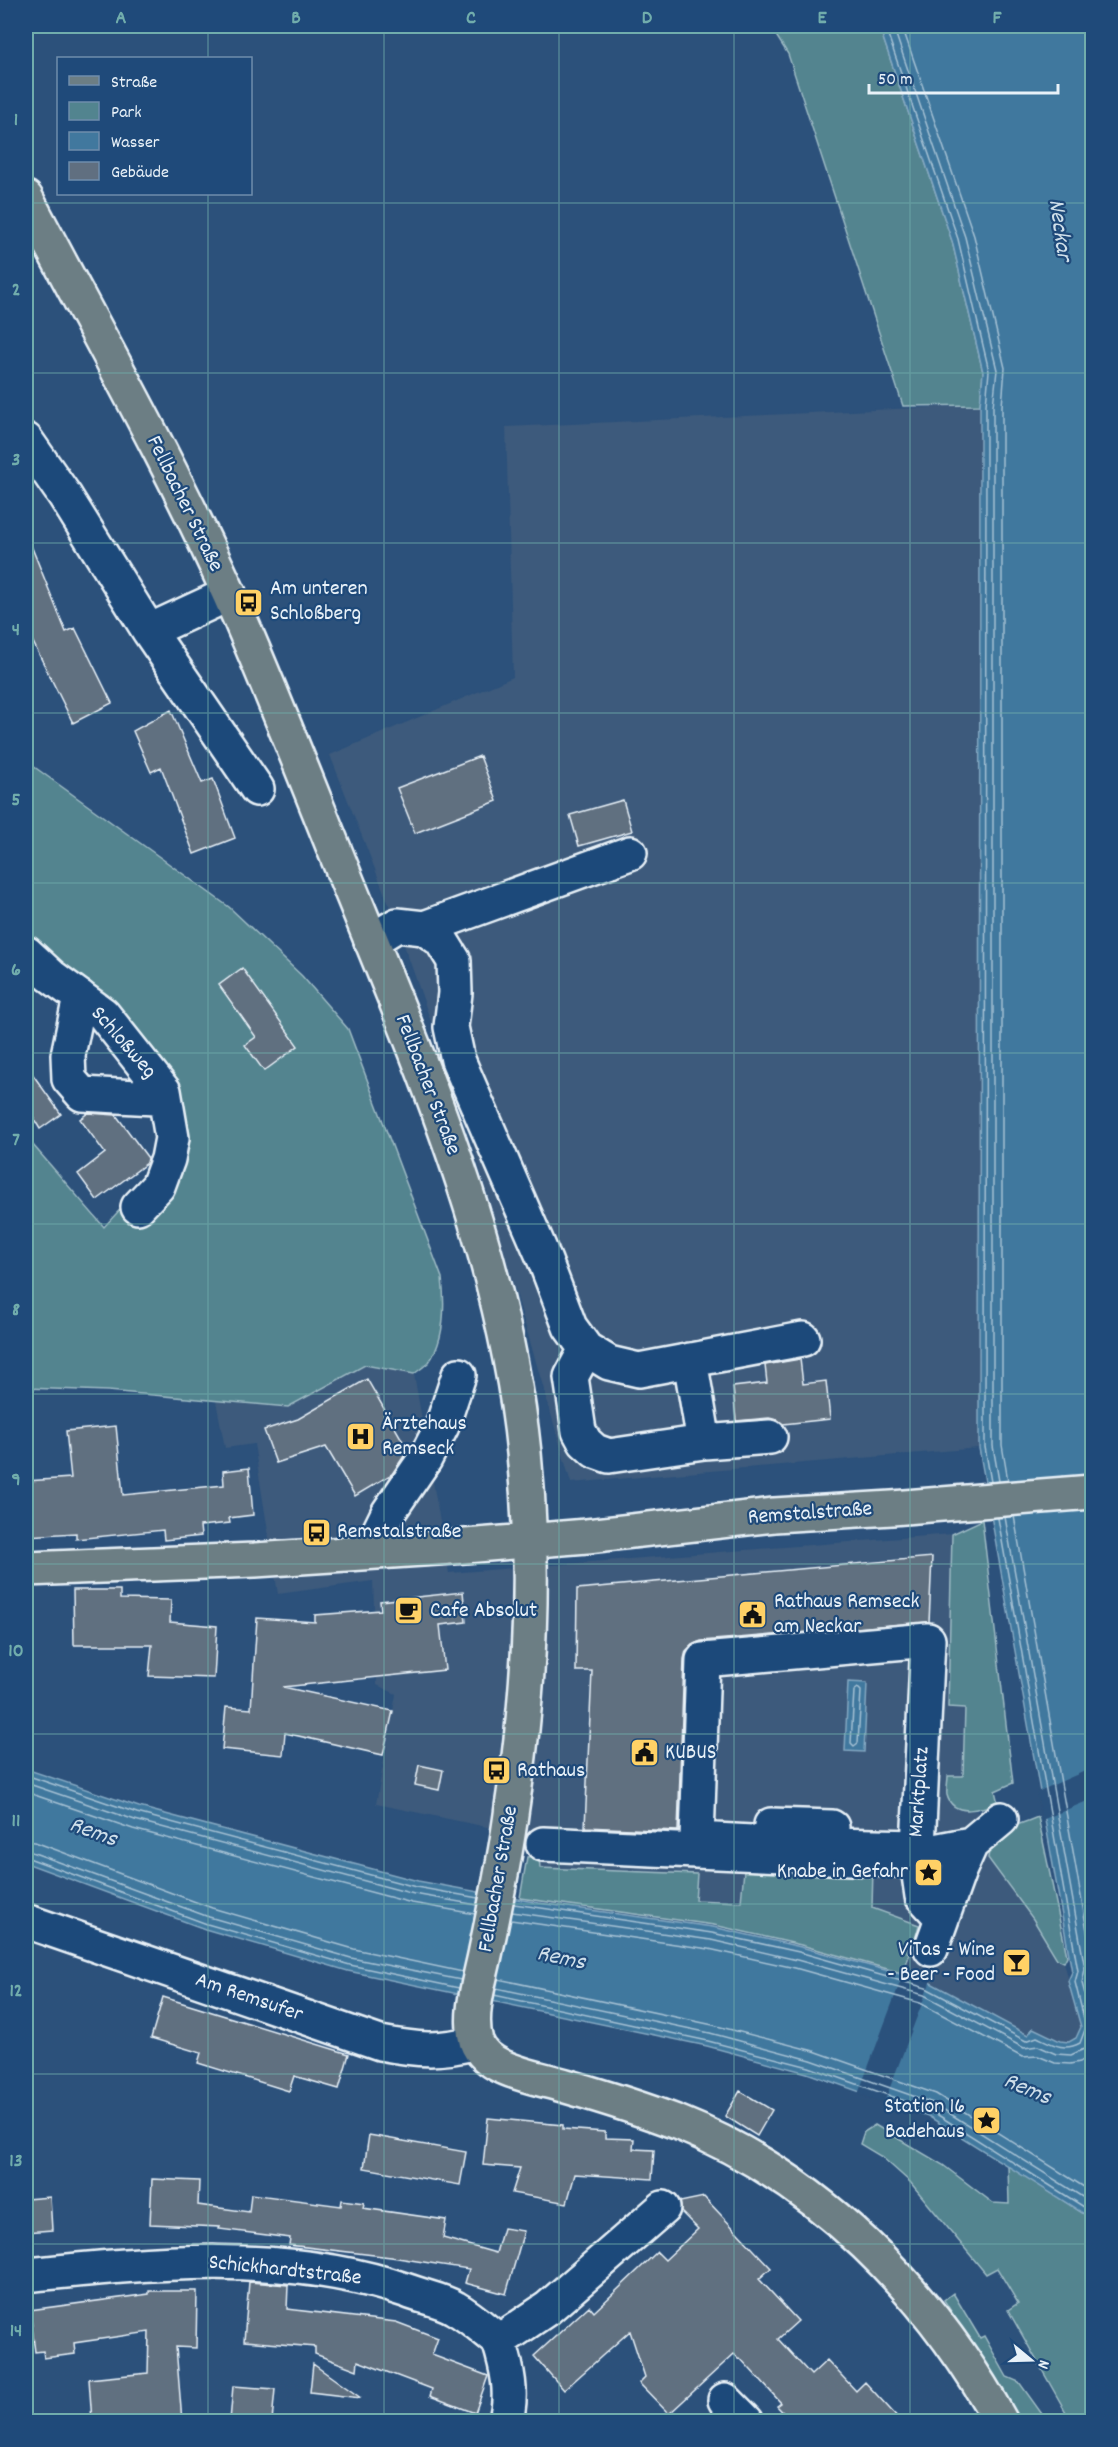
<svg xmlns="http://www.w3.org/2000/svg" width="1118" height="2447" font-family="Dekko,sans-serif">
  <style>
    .built { fill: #3c5a7c }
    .green { fill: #52848f; stroke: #9dbac4; stroke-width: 1.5 }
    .water { fill: #41789e; stroke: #84a8c2; stroke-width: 1.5 }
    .pier { fill: #2c517b }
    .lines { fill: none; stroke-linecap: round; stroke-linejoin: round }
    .shore { stroke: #a5c1d4; stroke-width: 1.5 }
    .building { fill: #606f80; stroke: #e8f1f8; stroke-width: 1.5 }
    .minor-casing { stroke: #e8f1f8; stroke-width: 38 }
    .major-casing { stroke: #e8f1f8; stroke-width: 38 }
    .minor { stroke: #1f4a7a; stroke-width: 33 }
    .major { stroke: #6c7e84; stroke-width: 33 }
    .grid { fill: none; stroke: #71adac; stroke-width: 1.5; stroke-opacity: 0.55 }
    .labels { text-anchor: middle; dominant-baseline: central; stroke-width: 4.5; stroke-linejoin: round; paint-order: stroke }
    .street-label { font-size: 22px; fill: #e8f1f8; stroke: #1f4a7a }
    .poi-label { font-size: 22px; fill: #e8f1f8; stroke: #1f4a7a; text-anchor: start }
    .water-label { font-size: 24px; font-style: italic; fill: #cfdfea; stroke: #1f4a7a }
    .neatline { fill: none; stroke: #71adac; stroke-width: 2 }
    .grid-label { font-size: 20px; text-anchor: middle; font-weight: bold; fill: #71adac }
  </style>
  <rect width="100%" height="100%" fill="#2c517b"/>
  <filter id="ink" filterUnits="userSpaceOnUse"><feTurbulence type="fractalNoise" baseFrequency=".0167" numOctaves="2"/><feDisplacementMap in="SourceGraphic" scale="12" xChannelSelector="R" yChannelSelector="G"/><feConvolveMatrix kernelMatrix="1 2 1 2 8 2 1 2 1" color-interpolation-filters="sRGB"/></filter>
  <g filter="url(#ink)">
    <path class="built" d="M980,405l-1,1043 -408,35 -104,-359 -70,-199 -67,-170 183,-78 -7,-250z
      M365,1365l49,9 35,199 503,-39 -3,173h16l-3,102 15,2 12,36 -1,11 45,61 24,40 7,3 17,65 -5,11 -7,4 -9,-1 -27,-13 -4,8 -100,-54 -27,-9 7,-19 -3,-1 5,-11 3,1 -42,-35 1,-40 -128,-8 -3,42 -47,-2 2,-26 -157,-6 -1,-11h-12l3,-21 -154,-32 20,-110 -19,-9 -4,-104 -95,13 -24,-150 -29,4 -9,-47 72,6z"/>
    <path class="green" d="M770,26h109l73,215 31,131 -3,33 -77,1 -115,-352z
      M26,761l203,146 73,69 46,53 94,249c3,26 4,60 -13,84 -4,4 -10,8 -15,12l-49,-9 -77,42 -180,-16 -82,-3v-251l78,90 48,-52 6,-70 -25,-40 -107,-106z
      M982,1520l31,263 -18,8 3,12c-14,5 -45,16 -51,-8 -1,-5 1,-14 1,-19h15l2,-68 -17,-1 4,-173z
      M1038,1817l29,139 -3,6 -7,-3 -24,-40 -45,-61c2,-29 27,-31 50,-41z
      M539,1856l1,12 157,6 -2,26 46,2 4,-42 128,8 -1,40 47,17 -5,18 -4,-1 -3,10 3,2 -8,19 -101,-28 -87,-20 -194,-27 7,-41z
      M875,2125l68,40 50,38 16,1 -1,-39 84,54v202h-21l-63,-111 10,-7 -21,-35 -11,6 -76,-92 -28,-25 -22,-13 4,-12z
      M953,2293l27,45 4,-2 23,41 12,5 28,39h-28l-75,-121z"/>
    <path class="water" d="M879,26h213v2193l-164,-103 -121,-43 -100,-27 -359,-75 -143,-42 -179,-66v-94l113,38 279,74 121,22 174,24 88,20 128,35 99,53 5,-7 27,13 9,1 7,-4 5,-11 -13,-46 4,-9 -93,-524 1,-1043 3,-33 -31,-131z
      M848,1682l19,1 -3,69 -19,-1z"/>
    <path class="pier" d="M1092,1768v31l-50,21 -5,-28z
      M904,1972l27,8 -47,123 -26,-9z"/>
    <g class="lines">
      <path class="shore" d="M885,26l73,213 31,132 -3,34 -1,1042 6,35
        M893,26l72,211 32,133 -4,36v1040l6,35
        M902,26l72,210 31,132 -3,38v1039l6,36
        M1014,1516l78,443
        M1005,1517l80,452 -3,14 10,37
        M858,1688l3,3 -3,52 -4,3 -3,-3 3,-52z
        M26,1775l111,38 279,74 62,11
        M26,1783l109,37 279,74 63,11
        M26,1792l107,37 279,74 63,11
        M26,1841l9,1 177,66 142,41 109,23
        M26,1850l183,67 142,41 110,22
        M26,1857l181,67 143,41 109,23
        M514,1904l198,29 87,19 127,36 100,53 11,-4c15,7 27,15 43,6l6,-16 -11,-45 3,-11 -80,-453
        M512,1912l199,28 86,20 127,35 100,53 14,-2 18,8 15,1 15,-7 6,-14
        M511,1920l198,29 86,19 125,35 102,54 16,-1 17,7 15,1 10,-2 12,-8
        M498,1979l215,46 101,26 122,43 156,98
        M496,1988l214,45 101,27 122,43 159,100
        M494,1995l214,46 101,26 121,43 162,102"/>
    </g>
    <path class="building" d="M26,533l40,99 9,-4 37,75 -39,20 -47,-95z
      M171,710l31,73 11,-4 22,59 -41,16 -33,-87 -10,5 -18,-41z
      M480,756l17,45 -82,32 -18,-45z
      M623,800l9,31 -53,15 -9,-31z
      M242,968l56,78 -34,25 -19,-26 11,-8 -37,-52z
      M26,1065l35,49 -21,15 -14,-23z
      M88,1113l28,2 32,43 -1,5 -50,37 -19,-26 27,-21 -25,-34z
      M800,1359l3,25 23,-3 4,38 -47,5 -5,-4 -9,-2 -33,3 -3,-34 34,-4 -2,-18z
      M367,1379l41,71 -16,24 -37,22 -29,-49 -50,16 -12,-33 34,-11z
      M116,1426l7,69 101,-10 -1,-14 26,-3 4,47 -24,3 1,5 -30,3 1,10 -37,4 -1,-10 -87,9v-6l-50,3v-55l45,-3 -5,-47z
      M932,1557l-3,65 -228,19 -9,4 -6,6 -2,8 -6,172 -93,-4 7,-156h-16l1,-82z
      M73,1590h47v9l51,1 -1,22 47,4 -3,52 -65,-2 3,-31h-78z
      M463,1592l3,30 -26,3 5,45 -162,17 110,24 -10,44 -98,-22 -2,22 -61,-6 4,-42 25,2 6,-91 58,4v-7l66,-5 -1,-9z
      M419,1765l24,5 -4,20 -24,-5z
      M163,1997l186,57 -10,35 -45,-13 -5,15 -91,-28 3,-10 -50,-15z
      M740,2091l32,19 -15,26 -32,-20z
      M488,2118l75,7v4l42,3v6l29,1 -1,10 21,1 -2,29 -77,-5 -8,29 -55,-10 8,-25 -37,-3z
      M369,2135l97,17 -6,33 -96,-17z
      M152,2179l47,2 -1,24 51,7 2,-18 90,12 1,-6 22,3 -1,5 83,12 -3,18 53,15 7,-25 21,3 -18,63 -41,-11 4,-14 -78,-12 -102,-12 1,-7 -71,-9 1,-2 -70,-3z
      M50,2197l2,33 -26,2v-33z
      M704,2197l67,71 -12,11 39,42 -20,18 33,36 16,-15 29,31 9,-9 36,39h-110l-14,-15 4,-3 -41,-45 -1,1 -5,-5 -65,60 -30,-31 6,-6 -15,-46 -66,59 -30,-34 55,-50 5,6 63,-60 8,8 33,-31 -17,-17 -1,-10z
      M249,2282l39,3 -1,24 109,13 42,16 -6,17 56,21 -13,37 -45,-17 2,-7 -74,-28 -1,9 -42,-16v-7l-71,-6z
      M149,2291h48l-1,57 -20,-1 6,74h-90l-3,-42 59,-6 1,-41 -75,11 1,11 -31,4 -1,-7 -8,1 -5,-42 119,-16z
      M313,2364l48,34 -51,-6z
      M233,2386l42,3 -3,32h-42z"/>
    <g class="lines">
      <defs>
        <path id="minor" d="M26,440l39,56 84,135 108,158
          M149,631l80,-37
          M424,928l206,-75
          M371,941l26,-16 27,3 17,12 13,21 1,32 -4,34 7,33 87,201 25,66 16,22 23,14 30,7 164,-31
          M26,953l25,23 52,38 61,77 8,47 -4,21 -10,27 -20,21
          M80,997l-12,58 1,24 13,15 73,4 9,-7
          M586,1349l-15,28 8,54 6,11 10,9 14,5 95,-14 -14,-82
          M704,1442l66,-5
          M369,1552l19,-39 37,-54 17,-33 17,-51
          M928,1640l-10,207 -87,-2 1,-18 -61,-2 -1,18 -73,-4 6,-179z
          M543,1844l374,17 17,-10 37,-7
          M917,1861l5,35 20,22
          M26,1921l354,122c37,7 60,9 96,-1
          M931,1949l28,-78 12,-27 30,-25
          M26,2275c126,-13 260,-26 382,16 15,6 34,9 47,17 16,9 30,22 44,33
          M499,2341l49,-33 115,-100
          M499,2341c8,26 15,54 6,81
          M725,2400l22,22"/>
        <path id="major" d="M26,198c69,132 143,262 204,398 46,104 87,212 130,317 71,174 145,351 164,540 12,118 6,237 -12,354 -6,48 -16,95 -26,143 -5,27 -18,63 -10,91 4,12 16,21 27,26 20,9 43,13 63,19 38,11 76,23 113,37 139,55 251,169 322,299
          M26,1569l229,-9 198,-13 134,-11 187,-21 118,-7 200,-16"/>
      </defs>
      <use href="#minor" class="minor-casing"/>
      <use href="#major" class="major-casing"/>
      <use href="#minor" class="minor"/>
      <use href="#major" class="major"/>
    </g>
  </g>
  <path class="grid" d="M208,26v32M384,26v2396M559,26v2396M734,26v2396M910,26v2396M208,194v2228M26,203h1066M26,373h1066M26,543h1066M26,713h1066M26,883h1066M26,1053h1066M26,1224h1066M26,1394h1066M26,1564h1066M26,1734h1066M26,1904h1066M26,2074h1066M26,2244h1066"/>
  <defs>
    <symbol id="bus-square" viewBox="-11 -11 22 22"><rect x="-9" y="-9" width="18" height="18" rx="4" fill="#ffd166" stroke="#1f4a7a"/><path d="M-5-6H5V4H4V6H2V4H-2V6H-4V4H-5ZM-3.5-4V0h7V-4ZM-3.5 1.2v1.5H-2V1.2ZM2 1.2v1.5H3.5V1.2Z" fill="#111"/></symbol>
    <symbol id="hospital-square" viewBox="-11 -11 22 22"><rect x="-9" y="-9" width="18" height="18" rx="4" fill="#ffd166" stroke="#1f4a7a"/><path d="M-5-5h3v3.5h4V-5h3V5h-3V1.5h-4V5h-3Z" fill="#111"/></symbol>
    <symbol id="cafe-square" viewBox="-11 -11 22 22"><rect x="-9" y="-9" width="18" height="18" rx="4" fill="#ffd166" stroke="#1f4a7a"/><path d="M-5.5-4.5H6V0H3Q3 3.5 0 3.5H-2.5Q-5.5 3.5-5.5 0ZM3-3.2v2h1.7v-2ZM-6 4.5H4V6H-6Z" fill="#111"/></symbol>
    <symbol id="civic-square" viewBox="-11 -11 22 22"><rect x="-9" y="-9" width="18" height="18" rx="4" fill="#ffd166" stroke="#1f4a7a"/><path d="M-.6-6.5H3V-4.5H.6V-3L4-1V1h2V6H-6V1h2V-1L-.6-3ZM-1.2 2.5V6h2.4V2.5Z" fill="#111"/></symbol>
    <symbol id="sight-square" viewBox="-11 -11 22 22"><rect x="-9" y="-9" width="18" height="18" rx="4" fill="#ffd166" stroke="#1f4a7a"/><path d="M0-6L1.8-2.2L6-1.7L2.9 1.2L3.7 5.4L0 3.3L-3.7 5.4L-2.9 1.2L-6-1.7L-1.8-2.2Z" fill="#111"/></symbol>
    <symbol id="bar-square" viewBox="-11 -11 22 22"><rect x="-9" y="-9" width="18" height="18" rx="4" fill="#ffd166" stroke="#1f4a7a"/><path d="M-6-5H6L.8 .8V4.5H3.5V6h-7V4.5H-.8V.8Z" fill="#111"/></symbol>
  </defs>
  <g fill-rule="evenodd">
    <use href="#bus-square" x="232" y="586" width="33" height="33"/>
    <use href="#hospital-square" x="344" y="1420" width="33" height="33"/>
    <use href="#bus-square" x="300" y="1516" width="33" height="33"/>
    <use href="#cafe-square" x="392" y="1594" width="33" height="33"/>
    <use href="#civic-square" x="736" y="1598" width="33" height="33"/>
    <use href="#civic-square" x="628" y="1736" width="33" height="33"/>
    <use href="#bus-square" x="480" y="1754" width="33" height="33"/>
    <use href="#sight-square" x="912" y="1856" width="33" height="33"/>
    <use href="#bar-square" x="1000" y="1946" width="33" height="33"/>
    <use href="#sight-square" x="970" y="2104" width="33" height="33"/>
  </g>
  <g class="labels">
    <g class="street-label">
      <text transform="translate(184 504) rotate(64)">Fellbacher Straße</text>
      <text transform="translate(123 1043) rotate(49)">Schloßweg</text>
      <text transform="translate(427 1085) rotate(69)">Fellbacher Straße</text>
      <text transform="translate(810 1514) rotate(-4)">Remstalstraße</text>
      <text transform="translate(920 1792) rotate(-86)">Marktplatz</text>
      <text transform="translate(499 1879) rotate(-80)">Fellbacher Straße</text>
      <text transform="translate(249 1998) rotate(19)">Am Remsufer</text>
      <text transform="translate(285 2271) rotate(6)">Schickhardtstraße</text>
    </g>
    <g class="poi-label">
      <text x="270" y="589">Am unteren<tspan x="270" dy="25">Schloßberg</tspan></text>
      <text x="382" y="1424">Ärztehaus<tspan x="382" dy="25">Remseck</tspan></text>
      <text x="337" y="1532">Remstalstraße</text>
      <text x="774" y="1602">Rathaus Remseck<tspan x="774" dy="25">am Neckar</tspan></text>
      <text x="430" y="1611">Cafe Absolut</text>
      <text x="665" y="1753">KUBUS</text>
      <text x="517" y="1771">Rathaus</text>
      <text x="908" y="1872" text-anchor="end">Knabe in Gefahr</text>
      <text x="995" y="1950" text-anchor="end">ViTas - Wine<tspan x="995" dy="25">- Beer - Food</tspan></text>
      <text x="965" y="2107" text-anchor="end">Station 16<tspan x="965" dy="25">Badehaus</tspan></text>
    </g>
    <g class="water-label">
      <text transform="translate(1059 230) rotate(82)">Neckar</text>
      <text transform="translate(93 1833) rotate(20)">Rems</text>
      <text transform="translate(561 1959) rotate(12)">Rems</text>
      <text transform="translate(1027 2090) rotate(23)">Rems</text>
    </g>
  </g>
  <rect width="1118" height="2447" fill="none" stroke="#1f4a7a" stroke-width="66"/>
  <rect x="57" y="57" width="195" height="138" fill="#1f4a7a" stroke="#6f8dac" stroke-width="1.5"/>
  <rect x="69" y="76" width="30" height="9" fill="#6c7e84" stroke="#6f8dac" stroke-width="1.5"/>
  <text x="111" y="87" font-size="18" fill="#e8f1f8">Straße</text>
  <rect x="69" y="102" width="30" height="18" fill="#52848f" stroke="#6f8dac" stroke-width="1.5"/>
  <text x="111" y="117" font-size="18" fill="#e8f1f8">Park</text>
  <rect x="69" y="132" width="30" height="18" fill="#41789e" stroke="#6f8dac" stroke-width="1.5"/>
  <text x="111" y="147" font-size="18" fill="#e8f1f8">Wasser</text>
  <rect x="69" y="162" width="30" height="18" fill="#606f80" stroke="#6f8dac" stroke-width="1.5"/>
  <text x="111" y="177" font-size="18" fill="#e8f1f8">Gebäude</text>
  <g transform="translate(1031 2360) rotate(109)" stroke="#1f4a7a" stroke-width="4.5" paint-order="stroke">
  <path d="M0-4.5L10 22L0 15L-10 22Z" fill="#e8f1f8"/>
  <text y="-9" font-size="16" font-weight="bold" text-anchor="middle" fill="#e8f1f8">N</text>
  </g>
  <path d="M869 84v9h189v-9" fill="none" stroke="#e8f1f8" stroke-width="3"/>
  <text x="878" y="84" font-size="18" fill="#e8f1f8" stroke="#1f4a7a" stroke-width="4.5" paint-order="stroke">50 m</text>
  <rect x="33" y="33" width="1052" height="2381" class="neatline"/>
  <g class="grid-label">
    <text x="121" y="23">A</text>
    <text x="296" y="23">B</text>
    <text x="471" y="23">C</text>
    <text x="647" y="23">D</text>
    <text x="822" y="23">E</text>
    <text x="997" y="23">F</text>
    <text x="16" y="125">1</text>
    <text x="16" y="295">2</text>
    <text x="16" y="465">3</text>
    <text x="16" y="635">4</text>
    <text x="16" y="805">5</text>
    <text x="16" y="975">6</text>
    <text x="16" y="1145">7</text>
    <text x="16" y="1315">8</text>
    <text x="16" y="1485">9</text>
    <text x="16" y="1656">10</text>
    <text x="16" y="1826">11</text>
    <text x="16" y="1996">12</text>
    <text x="16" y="2166">13</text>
    <text x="16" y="2336">14</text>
  </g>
</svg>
